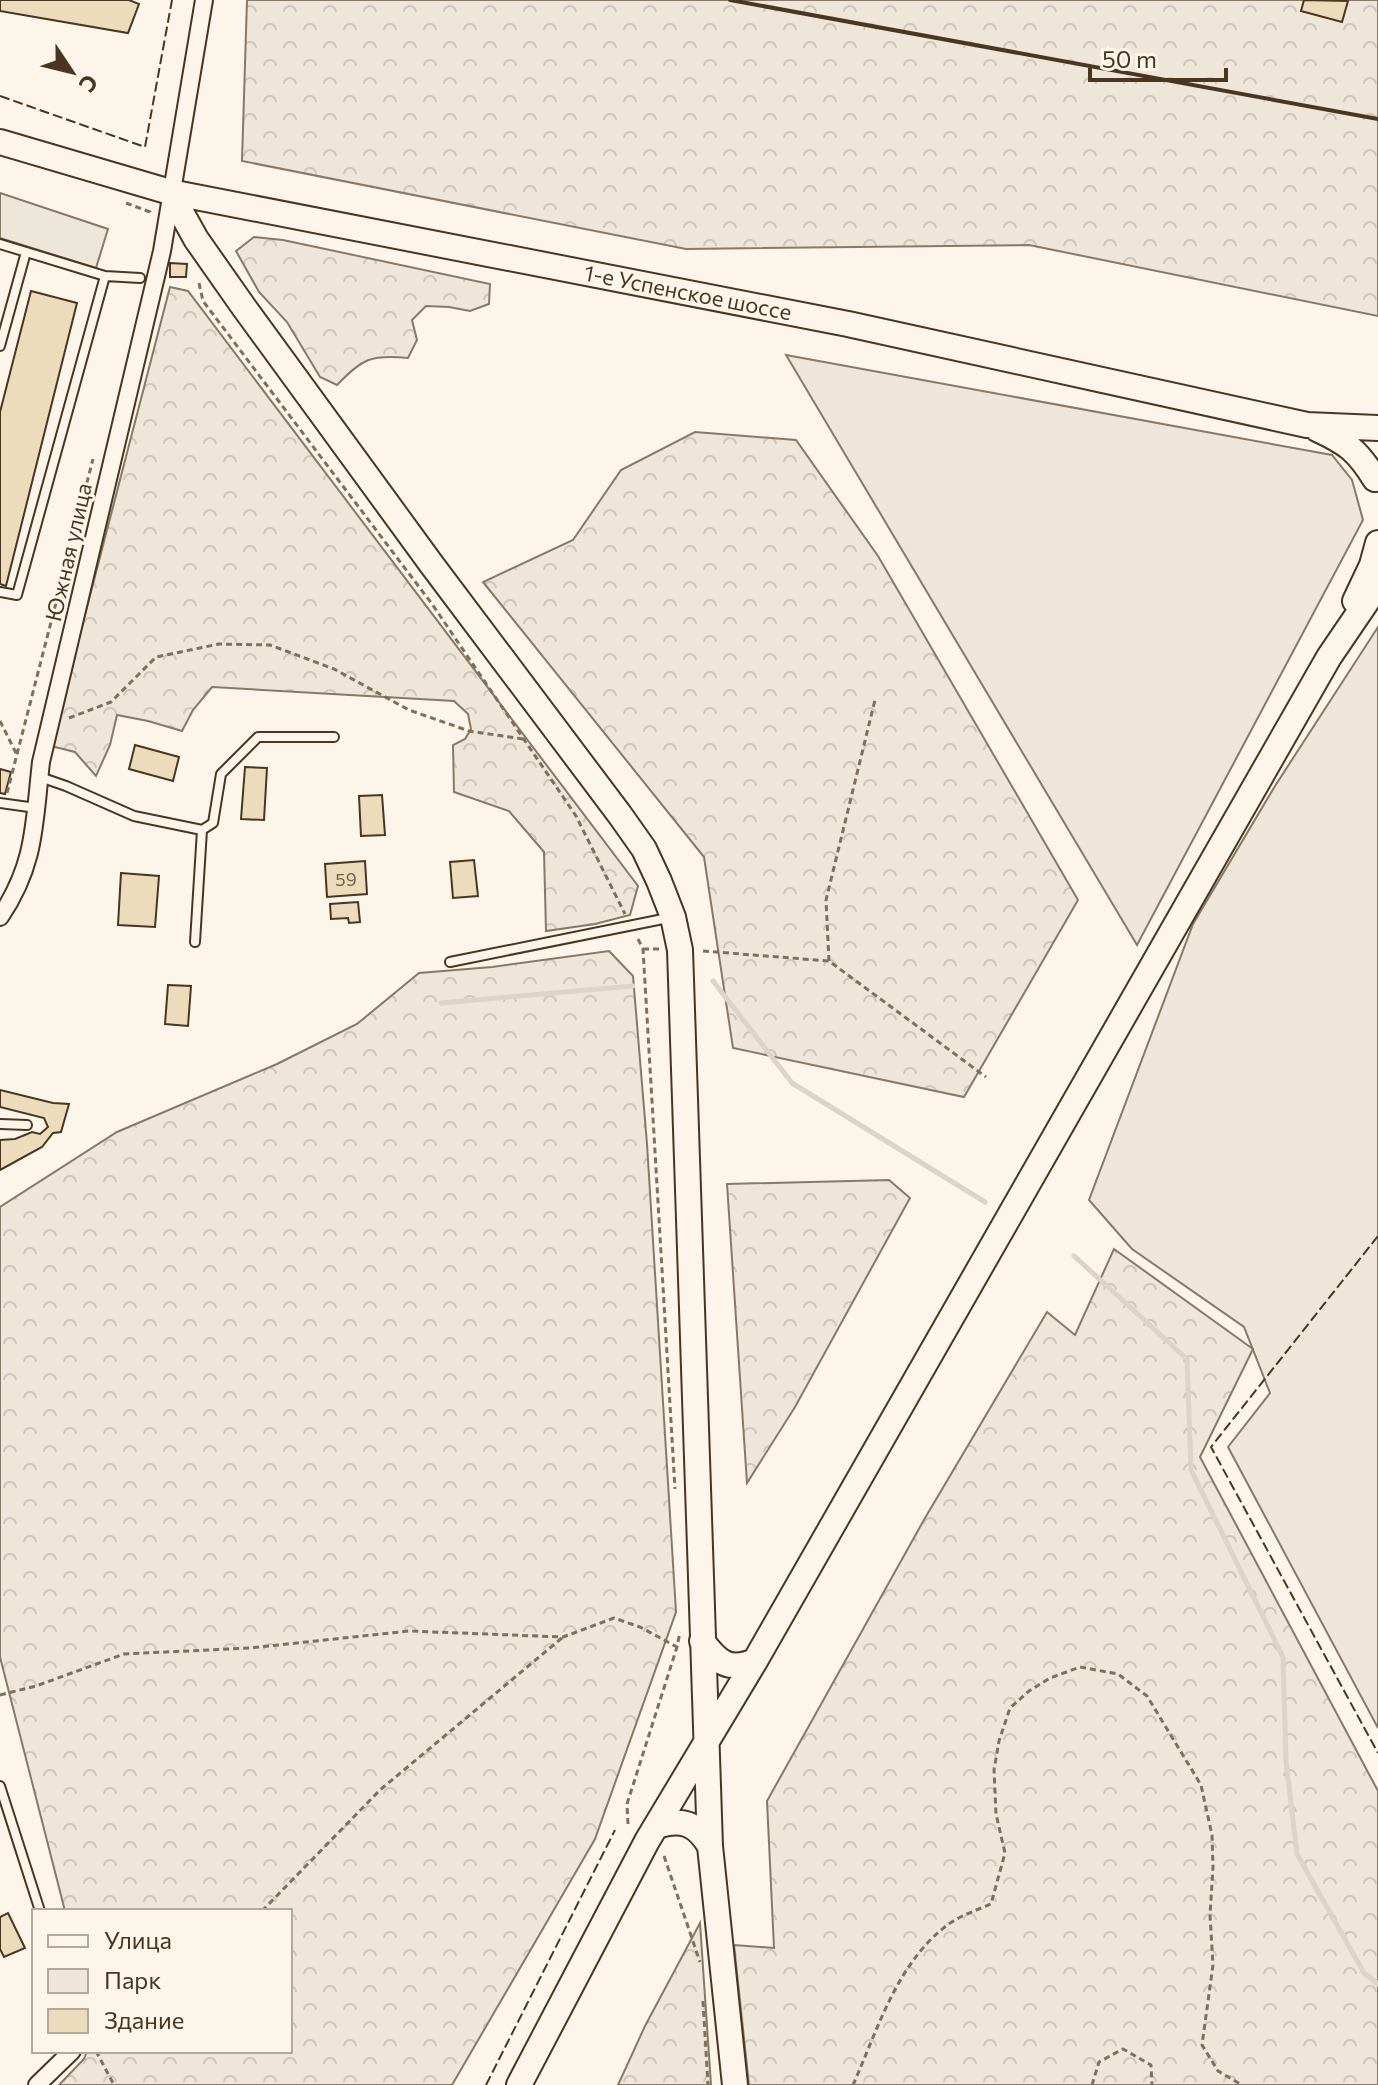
<svg xmlns="http://www.w3.org/2000/svg" width="1378" height="2085" font-family="Commissioner,sans-serif">
  <style>
    .green { fill: #ede6d9; stroke: #887966; stroke-width: 2 }
    .forest { fill: url(#forest-crowns); stroke: #887966; stroke-width: 2 }
    .parking { fill: #ede7d9; stroke: #887966; stroke-width: 2 }
    .lines { fill: none; stroke-linecap: round; stroke-linejoin: round }
    .stream { stroke: #dcd4c6; stroke-width: 5 }
    .building { fill: #ecdcbc; stroke: #4a3520; stroke-width: 2 }
    .lane-casing { stroke: #4a3520; stroke-width: 12 }
    .street-casing { stroke: #4a3520; stroke-width: 20 }
    .secondary-casing { stroke: #4a3520; stroke-width: 28 }
    .path { stroke: #7f6f5c; stroke-width: 3; stroke-dasharray: 6 4; stroke-linecap: butt }
    .lane { stroke: #fbf6e9; stroke-width: 8 }
    .street { stroke: #fbf6e9; stroke-width: 16 }
    .secondary { stroke: #fbf6e9; stroke-width: 24 }
    .fence { stroke: #4a3520; stroke-width: 2; stroke-dasharray: 10 4; stroke-linecap: butt }
    .wall { stroke: #4a3520; stroke-width: 4 }
    .labels { text-anchor: middle; dominant-baseline: central; stroke-width: 6; stroke-linejoin: round; paint-order: stroke }
    .number-label { font-size: 18px; fill: #725f47 }
    .street-label { font-size: 22px; fill: #4a3520; stroke: #fbf6e9 }
  </style>
  <defs>
    <pattern id="forest-crowns" width="20" height="18" patternUnits="userSpaceOnUse" patternTransform="scale(2)"><rect width="20" height="18" fill="#ede6d9"/><path d="M2 6a3 3 0 1 1 6 0M12 15a3 3 0 1 1 6 0" fill="none" stroke="#cdc6ba"/></pattern>
  </defs>
  <rect width="100%" height="100%" fill="#fbf6e9"/>
  <path class="green" d="M786,355l546,100 20,25 11,40 -226,425z
    M1378,627v1101l-150,-281 42,-54 -26,-66 -112,-78 -43,-49 104,-276 82,-138z"/>
  <path class="forest" d="M247,0h1131v316l-349,-71 -343,4 -444,-88z
    M254,237l29,3 207,44 -1,20 -19,7 -21,-4 -23,-1 -14,14 5,20 -9,18c-37,-4 -46,1 -71,27l-17,-8 -33,-55 -28,-30 -23,-41z
    M170,287l18,4 450,595 -8,29 -35,9 -49,7 -2,-79 -35,-41 -55,-19 -1,-47 12,-6 6,-10 -3,-15 -14,-13 -242,-14 -19,23 -11,21 -34,-10 -31,-6 -7,30 -14,31 -21,-24 -24,-6z
    M695,432l101,8 82,116 200,344 -114,197 -231,-49 -29,-191 -221,-275 90,-42 48,-70z
    M609,951l24,25 14,168 29,468 -81,227 -143,246h-393l25,-26 3,-8h203v-140h-225l-65,-254v-450l117,-75 160,-68 80,-40 62,-51 73,-6z
    M889,1180l21,18 -115,209 -48,76 -20,-299z
    M1114,1249l139,100 -53,108 178,334v294h-629l-15,-140 40,3 -7,-147 158,-283 122,-206 28,23z
    M700,1923l11,162h-93l27,-59z"/>
  <path class="parking" d="M0,193l108,36 -12,39 -96,-30z"/>
  <g class="lines">
    <path class="stream" d="M713,981l79,102 193,119
      M441,1003l192,-17
      M1074,1256l113,103 4,111 92,187 3,104 11,93 67,119 14,11"/>
  </g>
  <path class="building" d="M0,0h129l10,4 -11,29 -128,-22z
    M1304,0l44,1 -6,21 -41,-11z
    M170,263l17,1 -1,13h-16z
    M31,291l46,12 -71,283 -6,-2v-172z
    M135,745l44,12 -6,24 -44,-12z
    M245,767l22,1 -3,52 -23,-1z
    M0,769l11,3 -6,22 -5,-1z
    M382,795l3,40 -24,1 -2,-40z
    M474,860l4,36 -25,2 -3,-36z
    M365,861l2,33 -40,3 -2,-33z
    M121,873l38,3 -4,51 -37,-2z
    M358,902l2,20 -11,1 -1,-5 -17,1 -1,-15z
    M168,985l23,1 -3,40 -23,-2z
    M0,1090l53,13 16,1 -8,28 -8,1 -11,14 -42,23v-30l15,-1 17,-7 8,2 8,-7 -4,-9 -44,-11z
    M8,1913l17,35 -21,9 -4,-8v-32z"/>
  <g class="lines">
    <defs>
      <path id="lane" d="M0,244l105,32 35,2
        M0,346l26,-94
        M0,592l17,3 88,-319
        M40,777l26,9 68,30 68,14 11,-7 8,-49 37,-37h76
        M0,803l36,5
        M195,942l7,-112
        M450,962l218,-44
        M0,1124l27,1
        M0,1786l40,125"/>
      <path id="street" d="M0,917c36,-53 34,-94 41,-155l121,-511 42,-251
        M37,2085l35,-34"/>
      <path id="secondary" d="M0,142l170,50 678,132 459,101 71,3
        M170,192l26,47 47,67 189,259 188,250 24,34 15,32 14,36 7,33 30,896 25,239
        M1317,429c30,14 40,21 58,50
        M1355,601l17,-36 6,-22
        M702,1641c16,21 26,31 53,20
        M656,1826c26,-8 40,-3 54,20
        M519,2085l128,-244 108,-180 574,-1004 49,-72"/>
    </defs>
    <use href="#lane" class="lane-casing"/>
    <use href="#street" class="street-casing"/>
    <use href="#secondary" class="secondary-casing"/>
    <path class="path" d="M126,203l24,9v2
      M199,283l4,18 229,303 144,212 49,98
      M69,718l42,-16 45,-45 63,-13 51,1 64,24 75,41 60,21 54,8
      M0,721l16,32
      M7,793l86,-334
      M638,939l5,10 32,540
      M643,949h16
      M703,951l126,10 157,116
      M829,961l-3,-61 49,-200
      M0,1695l36,-9 88,-32 126,-6 159,-17 154,6 51,-19 26,9 37,20
      M628,1824l-1,-20 50,-157 3,-15
      M664,1856l36,106
      M262,1911l118,-121 183,-153
      M703,2001l5,84
      M96,2051l18,34
      M853,2085c25,-56 43,-120 93,-159 13,-10 31,-16 45,-22l14,-51 -9,-39 -2,-44 5,-29 11,-33 19,-17 21,-13 30,-11 38,7 29,22 54,89 11,50 1,32 -3,48 3,50 -11,80 16,26 24,14
      M1092,2085l7,-23 24,-13 28,16 1,20"/>
    <use href="#lane" class="lane"/>
    <use href="#street" class="street"/>
    <use href="#secondary" class="secondary"/>
    <path class="fence" d="M0,96l145,51 27,-147
      M1378,1236l-167,211 167,306
      M486,2085l129,-255"/>
    <path class="wall" d="M730,0l648,119"/>
  </g>
  <g class="labels">
    <g class="number-label">
      <text x="346" y="879">59</text>
    </g>
    <g class="street-label">
      <text transform="translate(688 292) rotate(11)">1-е Успенское шоссе</text>
      <text transform="translate(68 552) rotate(-77)">Южная улица</text>
    </g>
  </g>
  <rect x="32" y="1909" width="260" height="144" fill="#fbf6e9" stroke="#b4a999" stroke-width="2"/>
  <rect x="48" y="1935" width="40" height="12" fill="#fbf6e9" stroke="#b4a999" stroke-width="2"/>
  <text x="104" y="1949" font-size="24" fill="#4a3520">Улица</text>
  <rect x="48" y="1969" width="40" height="24" fill="#ede6d9" stroke="#b4a999" stroke-width="2"/>
  <text x="104" y="1989" font-size="24" fill="#4a3520">Парк</text>
  <rect x="48" y="2009" width="40" height="24" fill="#ecdcbc" stroke="#b4a999" stroke-width="2"/>
  <text x="104" y="2029" font-size="24" fill="#4a3520">Здание</text>
  <g transform="translate(72 72) rotate(125)" stroke="#fbf6e9" stroke-width="6" paint-order="stroke">
  <path d="M0-6L14 30L0 20L-14 30Z" fill="#4a3520"/>
  <text y="-12" font-size="22" font-weight="bold" text-anchor="middle" fill="#4a3520">С</text>
  </g>
  <path d="M1090 68v12h136v-12" fill="none" stroke="#4a3520" stroke-width="4"/>
  <text x="1102" y="68" font-size="24" fill="#4a3520" stroke="#fbf6e9" stroke-width="6" paint-order="stroke">50 m</text>
</svg>
